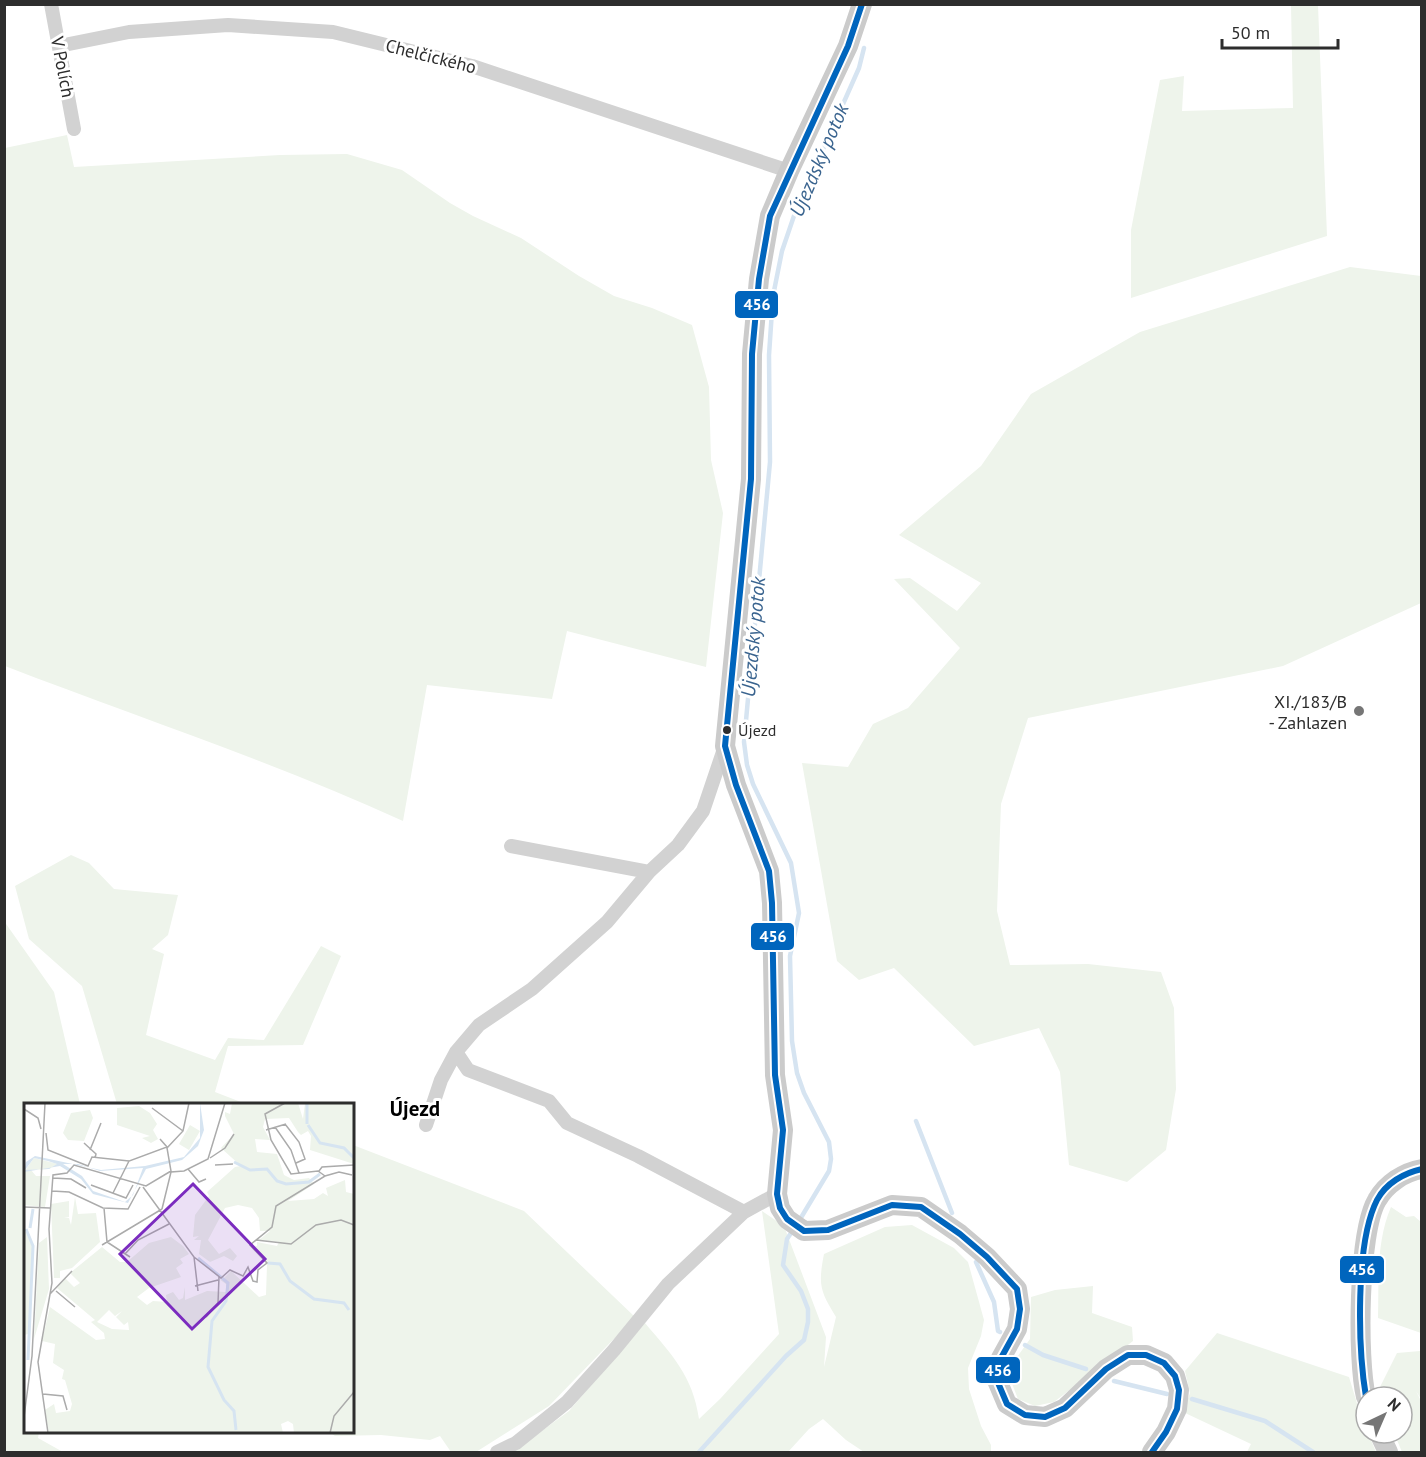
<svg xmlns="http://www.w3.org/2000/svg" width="1426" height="1457" font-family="'PT Sans',sans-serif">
<rect width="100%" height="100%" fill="#fff"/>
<path fill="#eef4eb" d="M1291,5H1318L1327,236L1131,298V230L1160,80L1184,76L1182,111L1293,108Z
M67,135L74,167L280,155L347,154L402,170L450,203L473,216L521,238L579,276L614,296L652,308L692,325L709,387L711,460L723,513L706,667L567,631L552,699L427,685L403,821C274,762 137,717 5,666V148Z
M1350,267L1421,276V603L1283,666L1028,718L1001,804L997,911L1010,965L1088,964L1161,972L1174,1008L1176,1089L1166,1150L1127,1182L1069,1165L1060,1072L1039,1028L974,1046L894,968L859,980L837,961L802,763L848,767L873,724L908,708L960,648L894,579L910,578L957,611L981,583L899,535L981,466L1031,394L1140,332Z
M71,855L89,863L114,889L178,895L168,935L152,949L164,954L146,1035L215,1060L228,1038L264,1040L321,946L341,956L303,1045L228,1046L215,1092L246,1104H117L82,986L29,939L15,886Z
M4,921L54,992L80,1104H26V1432H39L38,1438L63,1452H5Z
M353,1145L524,1211L635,1317L549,1406L476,1452H451L440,1436L430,1440L381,1435L335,1436L329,1432H352Z
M1391,1207L1406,1217L1414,1216L1421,1222V1333L1378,1318C1379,1281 1376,1242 1391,1207Z
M762,1211L784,1226L826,1337L824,1367L836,1317C820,1291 818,1285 824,1254L885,1227L912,1225L954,1248L968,1262L984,1320L981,1336L968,1368L969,1389L981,1426L991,1445V1452H864L846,1440L823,1419L809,1429L788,1452H500L528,1441L569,1411L645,1323C672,1355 693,1376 699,1419L720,1399L779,1334Z
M1093,1286L1092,1313L1132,1327L1133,1341L1054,1402L1035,1406L1018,1399L1007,1371L1030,1339L1031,1297L1055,1290Z
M1217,1333L1349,1377L1366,1433H1368L1376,1452H1247L1251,1444L1183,1412L1190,1393L1185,1371Z
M1421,1348V1399L1416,1391L1421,1401V1452H1402L1394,1433H1402V1397H1378L1377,1393L1397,1353L1420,1351Z"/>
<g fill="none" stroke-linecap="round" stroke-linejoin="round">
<path stroke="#d6e4f1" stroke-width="4.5" d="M916,1121L952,1213
M799,1221L829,1171L831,1159L829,1142L804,1093L797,1073L792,1041L790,956L799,913L791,863L753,784L747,765L744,742L770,462L769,355L773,296L782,251L796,210L859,68L864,48
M976,1262L994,1302L998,1331L1000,1332
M1025,1345L1043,1355L1086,1369
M1114,1381L1167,1394
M1192,1399L1265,1421L1313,1452
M699,1452L786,1356L804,1340L808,1322V1309L801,1291L783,1265L787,1239L793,1230"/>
<path stroke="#d2d2d2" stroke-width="14" d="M51,4L74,129
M59,46L129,32L228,25L333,32L472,66L789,171
M511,846L649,872
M456,1052L468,1070L549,1101L567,1123L638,1156L744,1212
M426,1125L441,1080L456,1052L479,1025L532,989L607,922L649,872L678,845L703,811L725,746
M497,1452L516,1443L567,1402L614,1350L668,1284L744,1212L777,1194"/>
<path stroke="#cbcbcb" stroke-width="20" d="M862,4L848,46L789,171L770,216L759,279L752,354L751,479L725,746L736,785L769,871L772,903L775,1075L783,1130L777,1194L780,1208L787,1219L804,1231L828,1230L892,1205L921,1207L960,1234L987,1257L1017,1289L1020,1309L1017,1329L1001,1358L996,1378L1007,1404L1025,1415L1045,1417L1065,1408L1106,1369L1128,1355H1146L1164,1363L1175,1376L1179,1390L1177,1409L1166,1432L1152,1452
M1366,1397C1357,1360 1358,1232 1377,1200C1386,1184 1404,1172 1422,1169
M1379,1433L1388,1452"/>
<defs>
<path id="bus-1" d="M862,4L848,46L770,216L759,279L752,354L751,479L725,746L736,785L769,871L772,903L775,1075L783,1130L777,1194L780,1208L787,1219L804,1231L828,1230L892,1205L921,1207L960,1234L987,1257L1017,1289L1020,1309L1017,1329L1001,1358L996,1378L1007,1404L1025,1415L1045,1417L1065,1408L1106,1369L1128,1355H1146L1164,1363L1175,1376L1179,1390L1177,1409L1166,1432L1152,1452
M1366,1397C1358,1349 1355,1243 1377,1200C1386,1183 1404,1173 1422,1169"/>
</defs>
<use href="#bus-1" stroke="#fff" stroke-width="10"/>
<use href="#bus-1" stroke="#0065bd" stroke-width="6"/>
</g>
<circle fill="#767676" stroke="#fff" stroke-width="2" cx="1359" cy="711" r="6"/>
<circle fill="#2d2d2d" stroke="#fff" stroke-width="2" cx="727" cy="730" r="5"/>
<g text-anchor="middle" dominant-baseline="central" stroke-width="6" stroke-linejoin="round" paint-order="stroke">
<g font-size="16" fill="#2d2d2d" stroke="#fff" text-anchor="start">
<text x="738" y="730">Újezd</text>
</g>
<g font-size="18" fill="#2d2d2d" stroke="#fff">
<text transform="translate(431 56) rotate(14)">Chelčického</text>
<text transform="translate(63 67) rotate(79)">V Polích</text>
</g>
<g font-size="18" fill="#2d2d2d" stroke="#fff" text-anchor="end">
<text x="1347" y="701">XI./183/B<tspan x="1347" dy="21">- Zahlazen</tspan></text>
</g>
<g font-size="20" font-style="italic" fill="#3a648f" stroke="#fff">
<text transform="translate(819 160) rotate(-67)">Újezdský potok</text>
<text transform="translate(753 637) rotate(-85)">Újezdský potok</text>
</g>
<g font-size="21" font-weight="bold" fill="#000" stroke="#fff">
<text x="415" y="1108">Újezd</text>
</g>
</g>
<g transform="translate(24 1103)">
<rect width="330" height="330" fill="#fff"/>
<path d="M208,0H274L279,16L281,0H330V61L286,47L287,33L284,28L277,32L274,29L265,15L241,16L239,24L246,37L231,36L233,49L253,51L260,72L270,77L285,75L290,81L264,98L290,96L299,90L304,93L302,85L321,77L322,89L330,91V330H270L269,321L264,318L257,321L259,330H25L21,307L30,301L32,310L46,308L48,301L41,277L38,276L40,267L29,260L31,241L18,238L26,204L72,237L81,236L80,230L67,219L71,217L33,185L41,175L50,184L56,180L46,170L78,144L96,159H103L125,140L147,134L159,143L165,151L156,156L159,160L152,165L157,174L125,185L113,194L123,202L129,198L143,199L142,192L149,189L155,197L159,195L161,184V197L183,188L202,189V181L195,176L204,179L200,175L207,168L235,194L242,192L243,162L227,144L233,143V139L253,143L255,139L235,137L246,128H236L235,115L228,105L214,102L201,105L184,137L195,151L206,145L213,153L209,158L200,153L186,159L175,151L177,137H170L175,133L169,134L171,112L185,93L183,89L211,64L217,63L197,45L210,31L201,13V9L206,11ZM85,207L91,213L98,208L92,214L100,222L104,219L105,227L88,226L73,219ZM115,3L126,10L133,21L129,27L134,36L127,40L118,35L126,33L93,22V5ZM66,7L69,15L60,38L44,37L39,30L47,10ZM166,22L176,28L165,47L155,41ZM10,55L34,61L25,66L7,67L12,73H26L21,104L0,102V69ZM51,94L54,111L72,110L76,139L48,165L36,168V175H30L27,101L45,98V114H40L45,115L47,122ZM1,128L10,146L4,231L0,232ZM23,134L25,186L10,236L15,140Z" fill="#eef4eb" fill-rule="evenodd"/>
<path d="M176,0L180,27L174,43L158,57L122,66L104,100L69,91L57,76L36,63L0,69L2,59L11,53L77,67L121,63L160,54L176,35ZM10,55L24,58L33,61L25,66L1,67ZM39,61H54L76,68L119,65L109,92L101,99L69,88L58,73Z" fill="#d6e4f1" fill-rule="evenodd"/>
<path fill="none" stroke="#d6e4f1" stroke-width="3" d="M283,0V21M284,22L296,40L320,45L330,55M210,59L226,67L243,66L253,78L262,81L285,79L296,71M6,125L9,106M2,126L9,143L4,257M174,155L204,180L202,198L188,218L184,264L200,297L210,308L212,327M244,160L256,161L266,178L290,196L320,200L325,207"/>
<path fill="none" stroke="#ababab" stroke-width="1.5" d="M261,0L241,11L247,37L267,71L294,68L301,73M128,5L159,28M0,6L14,15L17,26M261,21L275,39L281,56L272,60M251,24L267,47L275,70M242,27L262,21M22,30L24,47L64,63L68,54L105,58M60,40L72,51L71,55M66,47L77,20M186,55L201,45L210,31M191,62L209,61M330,65V86M164,66L175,79L182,76M295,68L298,64L330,62M29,75L47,76L62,85M67,82L102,95L109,82M119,84L170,154L174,188M28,88L45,89L79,105L104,106L116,84M89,90L105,58L143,44L136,36M0,104L26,105M80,105L83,139L106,154M138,106L147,69L160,68L184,56L201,0M232,137L267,141L292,122L317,117L330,122M78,142L138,106M101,151L114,137L145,121M170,154L197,175L206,167L219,173L224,164L229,178L233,179L234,167L243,160L226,142L248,124L252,103L301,73L315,69L328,72M171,183L194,177M32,188L51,204M26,191L48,168M182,214L194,200L195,174M19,291L39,293L43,307M0,314L8,253L21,0M24,330L14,259L28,180L25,126L29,72L43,70L50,62L122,83L147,68L143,45L159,28L165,0M306,330L310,313L330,289"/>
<path fill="#7b2cbf" fill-opacity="0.15" stroke="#7b2cbf" stroke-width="3" d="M169,81L241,156L168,226L96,151Z"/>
<rect width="330" height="330" fill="none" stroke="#2d2d2d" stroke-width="3"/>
</g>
<g stroke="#fff" stroke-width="2">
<rect x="734" y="290" width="45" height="29" rx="6" fill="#0065bd"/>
<rect x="750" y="922" width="45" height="29" rx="6" fill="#0065bd"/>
<rect x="1339" y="1255" width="46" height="29" rx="6" fill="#0065bd"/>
<rect x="975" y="1356" width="46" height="28" rx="6" fill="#0065bd"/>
</g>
<g font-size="16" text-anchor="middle" font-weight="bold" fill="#fff">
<text x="757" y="310">456</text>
<text x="773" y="942">456</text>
<text x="1362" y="1275">456</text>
<text x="998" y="1376">456</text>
</g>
<rect width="1426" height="1457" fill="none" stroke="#2d2d2d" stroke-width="12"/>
<g transform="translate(1384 1415) rotate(44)"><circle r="28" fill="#ffffff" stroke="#ababab" stroke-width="1.5"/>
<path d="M0-4.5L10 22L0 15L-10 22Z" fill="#767676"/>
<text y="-9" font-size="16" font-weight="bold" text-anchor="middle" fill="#2d2d2d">N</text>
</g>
<path d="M1222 39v9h116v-9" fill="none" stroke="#2d2d2d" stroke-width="3"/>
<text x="1231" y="39" font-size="18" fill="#2d2d2d" stroke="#ffffff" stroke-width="4.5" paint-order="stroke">50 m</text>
</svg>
